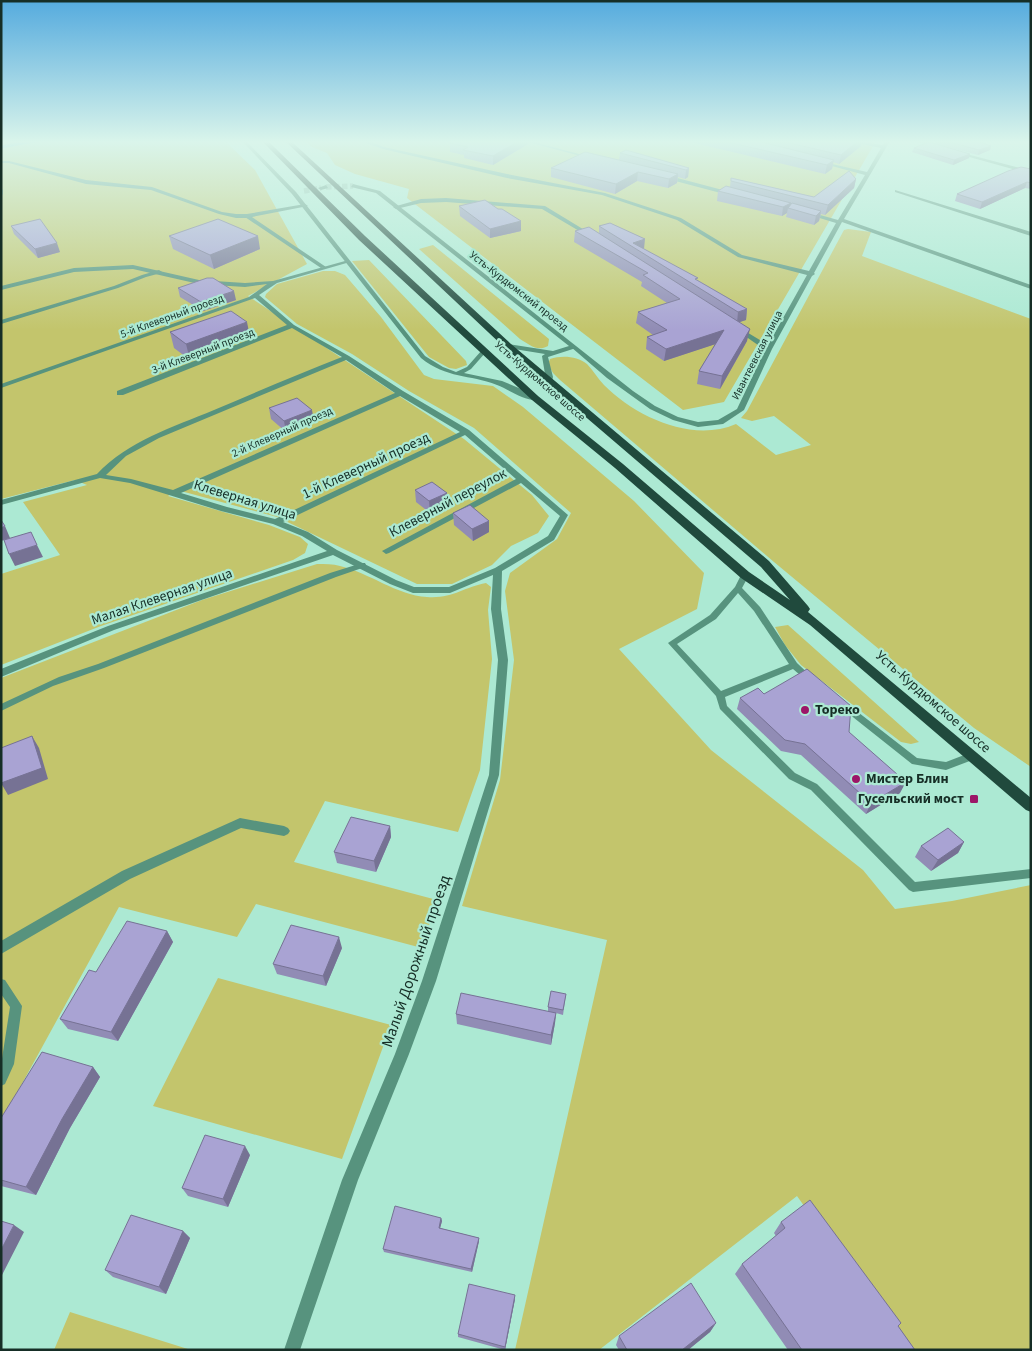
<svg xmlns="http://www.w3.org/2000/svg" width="1032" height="1351" font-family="'Source Sans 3',sans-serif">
<rect width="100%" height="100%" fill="#ace9d3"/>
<path fill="#c3c56c" d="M1,141H225L255,170L307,264L248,296L464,439L532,495L549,516L538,533L511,546L492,565L452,584H417L277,517L177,490L168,496L269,525L300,537L308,544L305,553L293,560L101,626L1,665V574L60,555L23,502L87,485L75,480L1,499Z
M305,141H876L724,402L683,410L407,198L409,189L355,174L335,165L327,153L312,147Z
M848,229L871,232L862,256L1031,319V767L974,728L774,562L560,380L553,373L548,364L550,359C562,355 577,356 587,364C593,370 598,379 604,385C636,417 692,443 736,424L776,455L811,445L774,416L752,421L741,418L747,411L844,230Z
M433,245L549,339L548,346C537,352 530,345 520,339L419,249Z
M369,260L466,361L467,365L456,369L449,368L429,357L352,261Z
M323,271H335L345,275L381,317L424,375L434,379L493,386L523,407L634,501L704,573L697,609L619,649L711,750L863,870L895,909L952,901L1031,885V1350H907L797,1196L599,1350H515L607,940L462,906L500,780L514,660L505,591L510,573L557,539L571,513L474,428L409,391L352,354L297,324L265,297L266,294L277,284Z
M317,564C325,564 333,564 340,566C370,573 396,595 427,597C452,599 464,587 486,583L491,587L488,610L492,659L480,770L458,832L325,801L294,862L437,900L422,948L256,904L237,937L119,907L1,1122V678L202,600Z
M788,625L919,742L911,744L901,742L801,665L785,645L775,627Z
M218,978L391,1025L342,1159L153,1106Z
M70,1312L191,1350H54Z"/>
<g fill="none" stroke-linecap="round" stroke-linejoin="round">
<path stroke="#199ece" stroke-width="3" d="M1,147L34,141
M1,190V194"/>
<path stroke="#8ec4b0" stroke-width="5.5" stroke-dasharray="5.5 2.5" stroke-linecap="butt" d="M326,187L353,186
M304,191L321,188"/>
<path fill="#57937e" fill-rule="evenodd" d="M245,215H249L326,267L321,268L245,217Z
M159,270L162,272L161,273L146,277L118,288L1,324V320L114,286L142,275Z
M362,563H365L366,565L365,567L336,577L104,668L53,686L1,711V704L59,677L98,664L330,573Z
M745,572L749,575L742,588L760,607L797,663L814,679L810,682L807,681L793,669L725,697L727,706L795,773L817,784L915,882L1031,869V878L913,892L909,890L811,790L789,779L720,709L716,696L668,643L710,615L735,587L742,573ZM738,593L754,611L789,664L721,691L677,644L716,619Z
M842,701L845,702L917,758L946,762L972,752L975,753L977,756L975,759L946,770L912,764L839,706L838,704L839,702Z
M1,979L5,980L22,1006L14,1064L5,1084L1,1086V1065L10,1007L1,994Z"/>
<path fill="#57937e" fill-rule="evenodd" d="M368,141L384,147L507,174L605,193L681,218L742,255L809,271L836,223L803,213L806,211L838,220L865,175L817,162L819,161L867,172L881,148L852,142V141L883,145L886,141H890L844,219L1031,285V289L842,222L814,273L815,274L812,276L772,349L744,410L723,424L698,427L673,420L650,409L607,378L571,347L576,346L633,391L655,406L678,417L698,422L718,420L737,409L765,350L735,329L740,328L768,345L807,275L738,257L677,220L602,195L507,178L383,149L366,143Z
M524,141H530L594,158L592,159Z
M914,141H920L941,147L939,148Z
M955,151L1031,171V174L955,153Z
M1,161H9L86,180L152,187L222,212L236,214H247L305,204L308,206L247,218H236L219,214L151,190L86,184L9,163H1Z
M666,175L734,193L735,194L732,196L664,178Z
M895,190L1031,232V236L895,192Z
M446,198L545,206L596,237L591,238L542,209L446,202L421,203L396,209L393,207L421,199Z
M345,261L350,262L277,283L259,295L294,325L349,356L403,391L469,430L568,515L554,540L502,571L501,609L508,660L499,775L436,981L409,1054L358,1180L300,1350H284L342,1180L395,1054L422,981L489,775L498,660L491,609L493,575L450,593H413L390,584L333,555L114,630L1,677V669L108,626L327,551L302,536L273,524L221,511L130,483L100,478L1,505V500L97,474C128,441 173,427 214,410C256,392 299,374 342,357L292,328L123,395H117V391L287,325L255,298L1,388V384L249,297L267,284L245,287L199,284L133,269L74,272L1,290V286L74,268L133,265L199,280L245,283L273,281ZM346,360L395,393L173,490L131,479L106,475L126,456L159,438ZM400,396L460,432L275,519L227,507L181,493ZM465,435L516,479L382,551L386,554L389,553L521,483L560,516L548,536L495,568L449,587H414L396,580L337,550L308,532L283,522Z
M240,818L284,826L288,828L290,831L288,834L284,836L241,828L130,879L1,954V941L122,871Z"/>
<path fill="#57937e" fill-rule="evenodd" d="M242,141H246L296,192L425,356L443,367L456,372L467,367L482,350H486V352L471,369L464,373L502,381L538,396V400C524,401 510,390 497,385C469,374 447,379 421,358L292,194Z
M353,184L380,191L576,346V348L548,357L553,377L552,381L546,380L542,356L545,354L508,348L505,346L508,344L553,351L569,346L376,193L351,187Z
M326,185L328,188L321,190L318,188Z"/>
<path fill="#204a3d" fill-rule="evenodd" d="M262,141H268L365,236L538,396L623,464L749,572L790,600L761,567L505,348L285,141H291L511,344L769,561L808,606L810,609L808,612L1031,798V812L1026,810L810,625L741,578L615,468L532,400L359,240Z"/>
</g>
<path fill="#918cb5" d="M455,140H528V144L493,165L464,158V155L450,152V143Z
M682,140H876L875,142L862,141L861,146L839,164L833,162L832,169L825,174Z
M937,140H974L991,146L990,150L978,155L936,144Z
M914,148L969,158L953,165L912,152Z
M620,153L689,168L688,177L685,179L678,177L677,183L668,188L637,181L615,194L551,177V168L619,160Z
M1031,163V189L1025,188L980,209L955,201L957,194L1029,168Z
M731,178L814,197L856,179L854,188L825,215L821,214L819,221L814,225L786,217L787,213L782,216L717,201L718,191L730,187Z
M459,206L498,209L521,231L490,238L460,216Z
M11,226L60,252L38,258L14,234Z
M599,226L644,249L747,309L746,320L739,322L747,341L720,389L697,384L699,371L715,344L664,361L646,349L647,337L653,335L636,323L638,312L667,303L641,286L642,282L574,242L575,231L599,234Z
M169,236L260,249L214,269L173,249Z
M178,288L236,300L203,311L180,297Z
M170,332L250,337L190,360L174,348Z
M269,408L314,421L286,432L271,419Z
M415,490L447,493V505L430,513L416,502Z
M453,513L489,521V532L473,541L454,525Z
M764,694L849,732L900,793L866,814L801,755L781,751L737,709L740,698Z
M390,826L391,837L376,872L337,863L334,852Z
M964,842L958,853L931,871L915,857L921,846Z
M167,931L173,942L118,1041L68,1029L60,1019L96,972Z
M342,948L326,986L277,974L273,964Z
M566,994L563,1015L556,1013L555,1023L551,1045L457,1024L456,1014L548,1012V1007Z
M93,1067L100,1077L70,1128L36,1195L1,1186V1118Z
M250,1155L228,1207L188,1196L182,1188Z
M441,1218L442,1221L440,1228L479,1238V1241L472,1272L384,1252L383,1249Z
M781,1222L898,1326L915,1350H788L735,1274L742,1264L776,1236L774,1233Z
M183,1231L190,1238L166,1294L113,1277L105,1270Z
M515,1299L505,1350L458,1337V1334Z
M716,1323L710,1332L688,1350H619L616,1345L619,1336Z"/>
<path fill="#767294" d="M520,140H528V144L493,165V156Z
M859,140H862L861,146L839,164L841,155Z
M991,146L990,150L978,155L979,150Z
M970,154L969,158L953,165L954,160Z
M834,160L832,169L825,174L827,165Z
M689,168L688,177L685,179L686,170Z
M638,172L637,181L615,194L616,184Z
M678,174L677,183L668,188L669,179Z
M856,179L854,188L825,215L828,205Z
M1027,182L1025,188L980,209L982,202Z
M791,203L790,208H788L787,213L782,216L783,207Z
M821,211L819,221L814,225L816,216Z
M521,221V231L490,238V229Z
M258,236L260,249L214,269L210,255Z
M645,239L644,249L633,243Z
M57,243L60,252L38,258L35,249Z
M234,291L236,300L203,311L201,302Z
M747,309L746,320L737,323L738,312Z
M247,322L250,337L190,360L186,344Z
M750,329L747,341L720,389L722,376Z
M724,330L722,342L664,361L666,349Z
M312,410L314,421L286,432L284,421Z
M447,493V505L430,513L429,501Z
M489,521V532L473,541L472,529Z
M5,526L10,538L1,541V528Z
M37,545L43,557L15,566L9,554Z
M32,736L39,748L48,779L8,795L1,783Z
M906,782L900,793L866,814L871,803Z
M390,826L391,837L376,872L374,861Z
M964,842L958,853L931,871L938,860Z
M167,931L173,942L118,1041L111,1032Z
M339,937L342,948L326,986L323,976Z
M556,1013L555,1023L551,1045V1035Z
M93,1067L100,1077L70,1128L36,1195L26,1187L62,1119Z
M245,1146L250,1155L228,1207L223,1199Z
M441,1218L442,1221L439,1232V1228Z
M14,1225L24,1232L1,1277V1250Z
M183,1231L190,1238L166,1294L159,1287Z
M479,1238V1241L472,1272L471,1269Z
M515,1295V1299L505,1350V1347Z
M716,1323L710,1332L688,1350H682Z"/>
<path fill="#a9a3d3" stroke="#767294" d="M455,140H520L493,156L463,150L468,147L450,143Z
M719,140H753L834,160L827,165Z
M777,140H859L841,155Z
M942,140H974L991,146L979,150Z
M929,142L970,154L954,160L914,148Z
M626,150L689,168L686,170L620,153Z
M585,152L678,174L669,179L638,172L616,184L551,168Z
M1021,167L1031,169V183L1027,182L982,202L957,194L1008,171Z
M849,171L856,179L828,205L731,181V178L814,197Z
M726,186L791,203L783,207L718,191Z
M485,200L498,209H502L521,221L490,229L459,206Z
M792,203L821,211L816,216L788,208Z
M40,219L57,243L35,249L11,226Z
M218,219L258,236L210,255L169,236Z
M610,223L645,239L633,243L698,278L695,279L747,309L738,312L599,226Z
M589,227L750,329L722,376L699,371L724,330L666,349L647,337L667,330L638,312L680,299L643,275L648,273L575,231Z
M207,278H213L234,291L201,302L178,288Z
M231,311L247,322L186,344L170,332Z
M297,398L312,410L284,421L269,408Z
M432,482L447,493L429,501L415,490Z
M470,505L489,521L472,529L453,513Z
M1,520L5,526L1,528Z
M31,532L37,545L9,554L4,540Z
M807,669L851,706L849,732L906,782L871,803L805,744L785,740L740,698L758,688L764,694Z
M32,736L42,768L1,783V748Z
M351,817L390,826L374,861L334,852Z
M948,828L964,842L938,860L921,846Z
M127,921L167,931L111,1032L60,1019L89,970L96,972Z
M291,925L339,937L323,976L273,964Z
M551,991L566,994L563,1010L548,1007Z
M461,993L556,1013L551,1035L456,1014Z
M42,1052L93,1067L62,1119L26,1187L1,1180V1118Z
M205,1135L245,1146L223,1199L182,1188Z
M810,1200L901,1323L898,1326L915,1350H802L742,1264L785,1228L781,1222Z
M395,1206L441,1218L439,1228L479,1238L471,1269L383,1249Z
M131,1215L183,1231L159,1287L105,1270Z
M1,1221L14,1225L1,1250Z
M691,1283L716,1323L682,1350H627L619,1336Z
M469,1284L515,1295L505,1347L458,1334Z"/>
<linearGradient id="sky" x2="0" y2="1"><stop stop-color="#55abde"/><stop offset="0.43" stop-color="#daf5eb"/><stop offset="1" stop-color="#daf5eb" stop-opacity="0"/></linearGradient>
<rect width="1032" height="330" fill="url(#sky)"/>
<g fill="#9c1667" stroke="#ace9d3" stroke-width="2">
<circle cx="805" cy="710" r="5"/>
<circle cx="856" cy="779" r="5"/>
<rect x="969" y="794" width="10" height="10" rx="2.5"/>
</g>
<g text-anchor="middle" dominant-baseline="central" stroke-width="4.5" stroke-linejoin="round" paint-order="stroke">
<g font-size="11" fill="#162e26" stroke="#ace9d3">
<text transform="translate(519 291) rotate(38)">Усть-Курдюмский проезд</text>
<text transform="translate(172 316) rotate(-20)">5-й Клеверный проезд</text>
<text transform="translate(203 351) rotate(-21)">3-й Клеверный проезд</text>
<text transform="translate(757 355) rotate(-63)">Ивантеевская улица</text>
<text transform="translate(540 381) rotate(41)">Усть-Курдюмское шоссе</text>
<text transform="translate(282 432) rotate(-24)">2-й Клеверный проезд</text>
</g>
<g font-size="14" fill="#162e26" stroke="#ace9d3">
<text transform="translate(366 466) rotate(-25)">1-й Клеверный проезд</text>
<text transform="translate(245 500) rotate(17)">Клеверная улица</text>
<text transform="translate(448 503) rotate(-28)">Клеверный переулок</text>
<text transform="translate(162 597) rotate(-19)">Малая Клеверная улица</text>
<text transform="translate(933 702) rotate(41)">Усть-Курдюмское шоссе</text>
</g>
<g font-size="14" font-weight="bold" fill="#162e26" stroke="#ace9d3" text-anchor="start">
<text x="815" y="710">Тореко</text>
<text x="866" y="779">Мистер Блин</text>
<text x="964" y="799" text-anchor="end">Гусельский мост</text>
</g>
<g font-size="16" fill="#162e26" stroke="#ace9d3">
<text transform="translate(416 961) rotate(-71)">Малый Дорожный проезд</text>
</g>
</g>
<rect width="1032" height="1351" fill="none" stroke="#162e26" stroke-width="5"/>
</svg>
